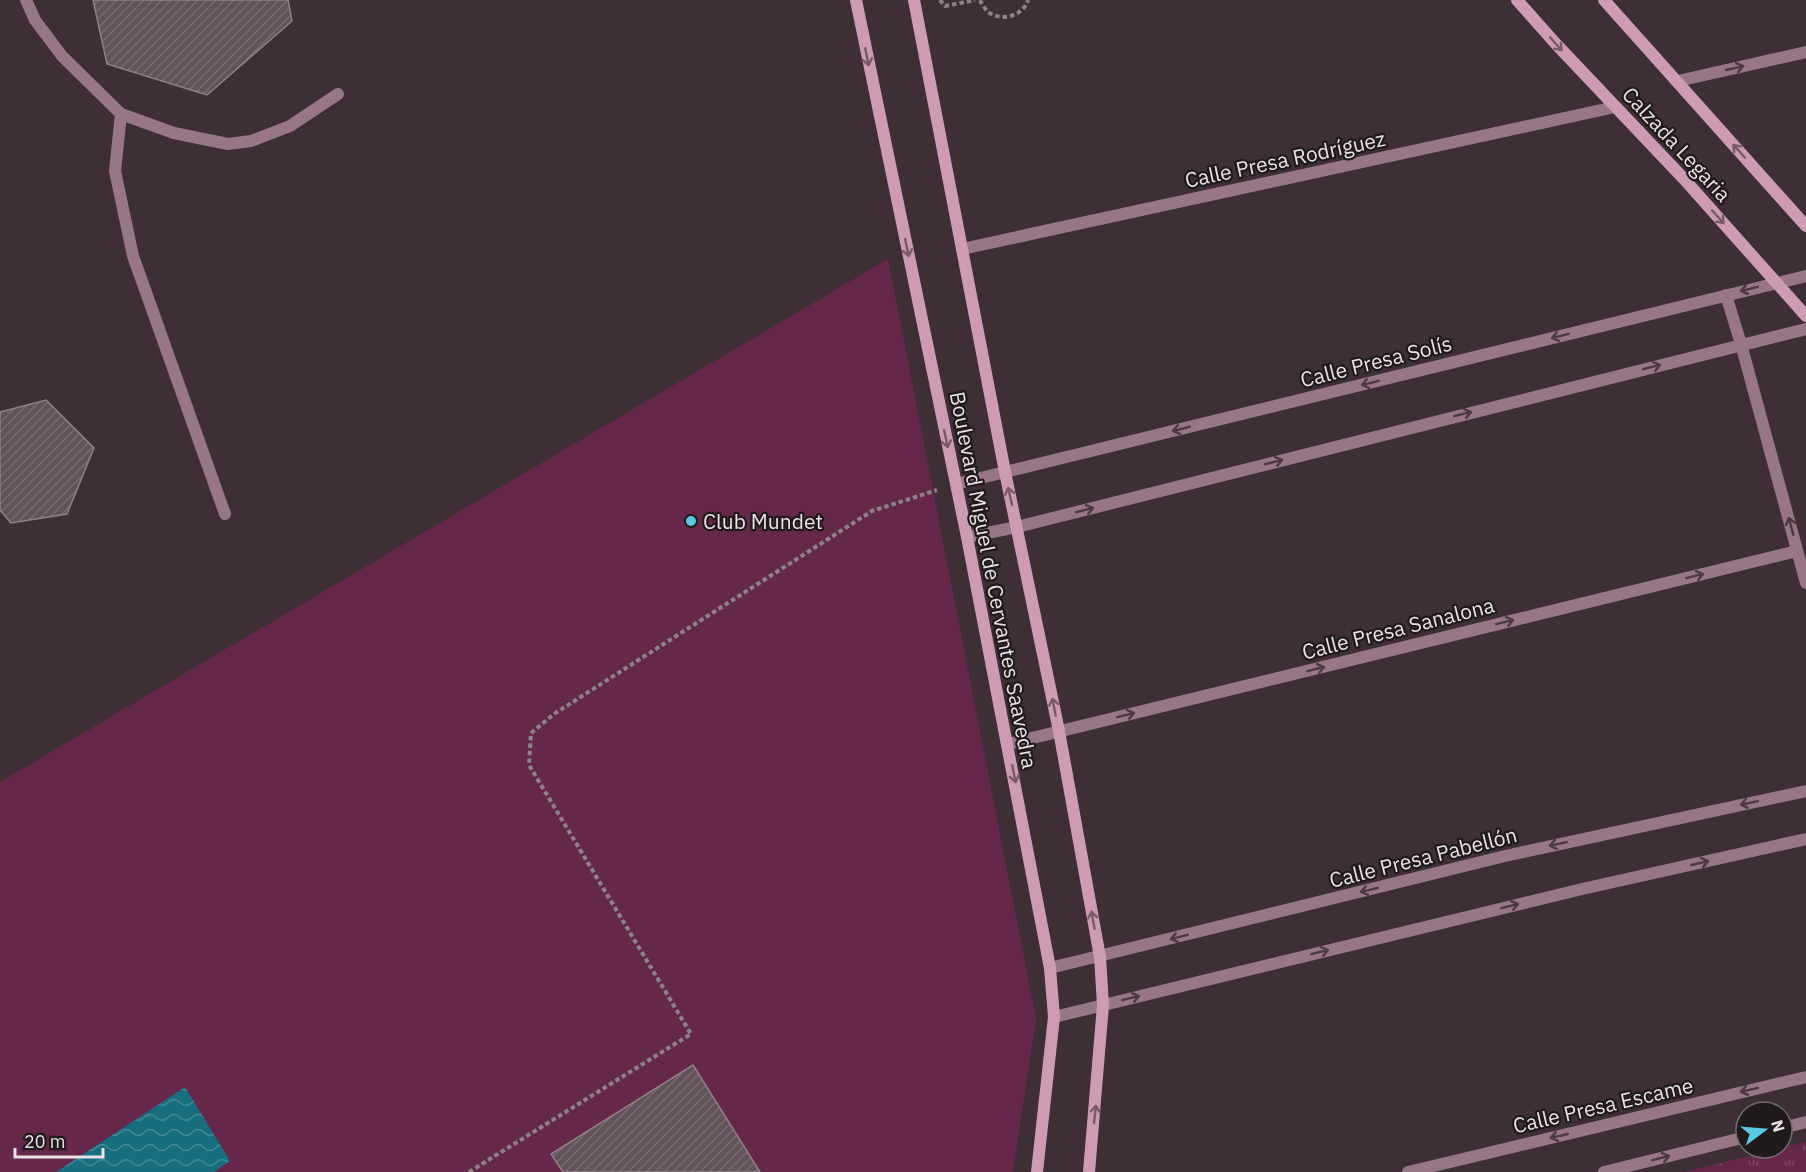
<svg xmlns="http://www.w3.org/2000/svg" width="1806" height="1172" font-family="'IBM Plex Sans',sans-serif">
<defs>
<pattern id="park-tufts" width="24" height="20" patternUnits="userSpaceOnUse" patternTransform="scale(1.5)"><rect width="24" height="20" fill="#66284a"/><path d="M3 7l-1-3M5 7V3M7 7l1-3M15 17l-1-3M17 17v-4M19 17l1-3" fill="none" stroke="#7c4764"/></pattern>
<pattern id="water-waves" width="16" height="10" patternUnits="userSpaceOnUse" patternTransform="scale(1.5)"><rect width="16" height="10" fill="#166e7f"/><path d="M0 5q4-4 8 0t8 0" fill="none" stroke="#438997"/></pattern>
<pattern id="building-hatch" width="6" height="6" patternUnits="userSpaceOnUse" patternTransform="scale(1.5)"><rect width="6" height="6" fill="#62525a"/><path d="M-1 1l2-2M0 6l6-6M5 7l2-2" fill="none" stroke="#796b72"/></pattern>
</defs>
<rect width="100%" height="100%" fill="#3e2f36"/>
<path fill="url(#park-tufts)" d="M1806,1142V1172H1684Z"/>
<path fill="#66284a" d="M888,259L1036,1019L1013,1172H0V782Z"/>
<path fill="url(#water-waves)" d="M185,1087L230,1161L214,1172H56Z"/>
<path fill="url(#building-hatch)" stroke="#928088" stroke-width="1.5" d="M93,0H288L292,21L207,95L107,64Z
M46,400L94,448L67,514L11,523L0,510V412Z
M693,1065L760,1172H563L551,1154Z"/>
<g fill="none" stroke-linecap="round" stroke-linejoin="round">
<path stroke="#8e8187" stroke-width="4" stroke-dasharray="4.5 3" stroke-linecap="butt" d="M940,0L945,6L975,0
M980,0C982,4 985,9 988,12C1002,22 1023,16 1028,0
M469,1172L691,1034L529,765L531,733L554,714L872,511L937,490"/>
<path stroke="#977686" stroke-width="12" d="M26,0L35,20L62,56L121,114L174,133L228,144L251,141L290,126L338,94
M121,114L115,171L133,256L225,514"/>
<path stroke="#977686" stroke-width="12" d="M1678,81L1806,52
M962,249L1615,107
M1726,295L1741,344L1806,583
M956,484L1806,276
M967,537L1017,527L1806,329
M1008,744L1797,551
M1050,968L1505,856L1806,791
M1054,1017L1582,889L1806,839
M1782,1128L1806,1122
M1408,1172L1806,1077
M1604,1172L1746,1137"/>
<path stroke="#ce9bb4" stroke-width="12" d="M856,0L967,537L1050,968L1054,1017L1037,1172
M914,0L1005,472L1059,731L1100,957L1103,1005L1089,1172
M1517,0L1556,44L1684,179L1806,316
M1604,0L1806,226"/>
</g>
<defs><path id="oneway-shaft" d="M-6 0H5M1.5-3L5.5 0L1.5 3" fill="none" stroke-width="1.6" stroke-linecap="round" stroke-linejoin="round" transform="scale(1.5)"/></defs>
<g stroke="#775a68">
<use href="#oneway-shaft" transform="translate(1556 44) rotate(48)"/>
<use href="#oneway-shaft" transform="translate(867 57) rotate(78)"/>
<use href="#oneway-shaft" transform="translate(1739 151) rotate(-132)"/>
<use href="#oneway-shaft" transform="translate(1718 217) rotate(48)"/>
<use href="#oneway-shaft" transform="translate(907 248) rotate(78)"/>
<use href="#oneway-shaft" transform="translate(946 439) rotate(78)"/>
<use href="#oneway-shaft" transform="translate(1010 496) rotate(-103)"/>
<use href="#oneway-shaft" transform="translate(1054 707) rotate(-101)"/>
<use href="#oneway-shaft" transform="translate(1014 774) rotate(79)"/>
<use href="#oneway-shaft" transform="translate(1093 920) rotate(-100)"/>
<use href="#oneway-shaft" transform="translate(1095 1114) rotate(-84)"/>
</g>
<g stroke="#4a3a42">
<use href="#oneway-shaft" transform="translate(1735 68) rotate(-13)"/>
<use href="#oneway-shaft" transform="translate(1749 289) rotate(166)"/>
<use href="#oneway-shaft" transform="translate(1560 336) rotate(166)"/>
<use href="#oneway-shaft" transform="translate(1652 367) rotate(-14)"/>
<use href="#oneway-shaft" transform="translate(1370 383) rotate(166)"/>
<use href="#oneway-shaft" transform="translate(1463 414) rotate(-14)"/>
<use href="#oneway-shaft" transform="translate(1181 429) rotate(166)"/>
<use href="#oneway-shaft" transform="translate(1274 462) rotate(-14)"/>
<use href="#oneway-shaft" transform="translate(1085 510) rotate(-14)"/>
<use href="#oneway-shaft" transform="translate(1791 526) rotate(-105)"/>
<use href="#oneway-shaft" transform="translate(1695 576) rotate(-14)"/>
<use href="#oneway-shaft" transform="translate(1505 622) rotate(-14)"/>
<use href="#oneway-shaft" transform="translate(1316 669) rotate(-14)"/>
<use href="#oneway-shaft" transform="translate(1126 715) rotate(-14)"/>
<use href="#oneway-shaft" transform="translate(1749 803) rotate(168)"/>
<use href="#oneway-shaft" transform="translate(1558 844) rotate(168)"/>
<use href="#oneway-shaft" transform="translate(1700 863) rotate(-13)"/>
<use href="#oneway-shaft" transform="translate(1369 890) rotate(166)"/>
<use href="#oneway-shaft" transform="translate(1510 906) rotate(-14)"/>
<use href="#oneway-shaft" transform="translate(1179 937) rotate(166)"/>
<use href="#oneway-shaft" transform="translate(1320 952) rotate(-14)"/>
<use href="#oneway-shaft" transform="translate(1131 998) rotate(-14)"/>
<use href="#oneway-shaft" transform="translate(1749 1090) rotate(167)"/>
<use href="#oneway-shaft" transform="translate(1559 1136) rotate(167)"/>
<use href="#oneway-shaft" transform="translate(1661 1158) rotate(-14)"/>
</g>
<circle fill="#58c9e3" stroke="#201a1d" stroke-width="2" cx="691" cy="521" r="6"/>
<g text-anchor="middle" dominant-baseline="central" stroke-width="4.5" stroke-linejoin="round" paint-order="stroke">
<g font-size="21" fill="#ebe1e6" stroke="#201a1d">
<text transform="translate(1677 144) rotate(47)">Calzada Legaria</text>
<text transform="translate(1285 159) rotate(-12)">Calle Presa Rodríguez</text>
<text transform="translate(1376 361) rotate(-14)">Calle Presa Solís</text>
<text transform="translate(994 580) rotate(79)">Boulevard Miguel de Cervantes Saavedra</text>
<text transform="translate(1398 628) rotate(-14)">Calle Presa Sanalona</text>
<text transform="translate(1423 857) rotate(-14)">Calle Presa Pabellón</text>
<text transform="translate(1603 1105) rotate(-13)">Calle Presa Escame</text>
</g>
<g font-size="21" fill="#ebe1e6" stroke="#201a1d" text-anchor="start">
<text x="703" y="521">Club Mundet</text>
</g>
</g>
<g transform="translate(1764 1130) rotate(74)"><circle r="28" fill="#201a1d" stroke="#716a6d" stroke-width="1.5"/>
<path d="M0-4.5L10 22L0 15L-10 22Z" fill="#58c9e3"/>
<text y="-9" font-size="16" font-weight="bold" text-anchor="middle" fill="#ebe1e6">N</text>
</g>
<path d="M15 1148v9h88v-9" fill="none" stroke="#ebe1e6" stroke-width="3"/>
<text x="24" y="1148" font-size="18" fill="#ebe1e6" stroke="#201a1d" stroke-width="4.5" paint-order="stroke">20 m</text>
</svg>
